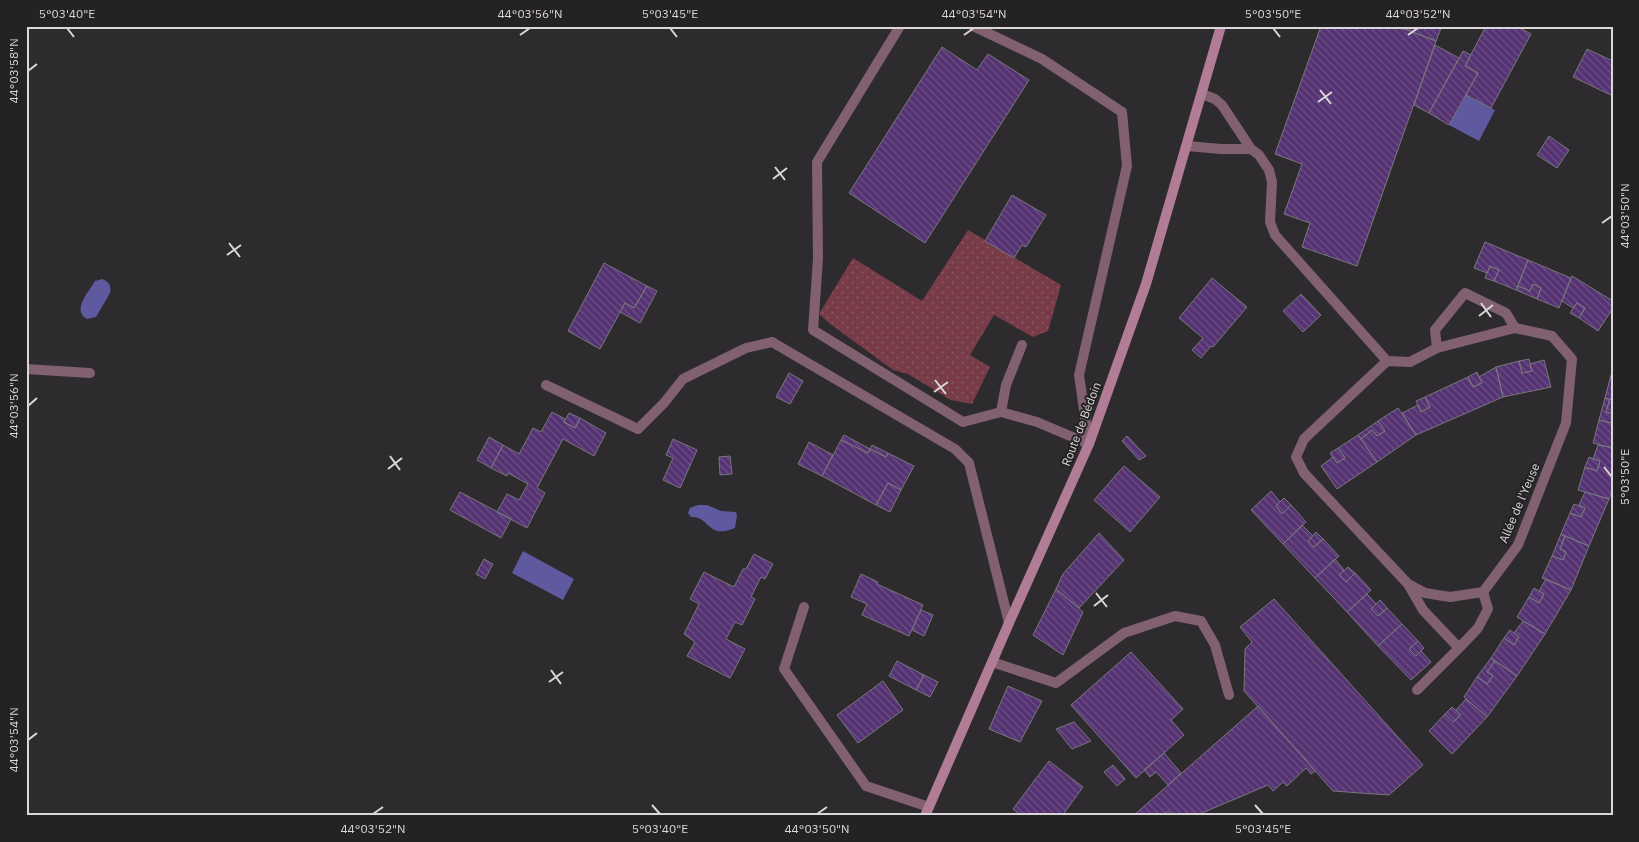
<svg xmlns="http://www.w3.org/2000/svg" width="1639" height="842" font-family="'IBM Plex Sans',sans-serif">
<defs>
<pattern id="green-dots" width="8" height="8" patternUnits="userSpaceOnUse" patternTransform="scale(1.25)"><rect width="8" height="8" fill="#773c47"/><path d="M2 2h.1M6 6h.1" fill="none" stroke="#8a5761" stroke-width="1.8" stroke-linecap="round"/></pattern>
<pattern id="building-back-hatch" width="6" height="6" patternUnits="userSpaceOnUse" patternTransform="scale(1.25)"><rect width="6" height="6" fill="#553373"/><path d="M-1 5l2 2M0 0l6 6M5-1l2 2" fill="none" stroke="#6d5086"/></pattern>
</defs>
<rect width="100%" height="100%" fill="#2e2b2e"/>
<path fill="url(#green-dots)" d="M968,230L1061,285L1048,331L1033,337L994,315L970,355L990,367L972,404L951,400L908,374L893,370L829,323L819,314L853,258L922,301Z"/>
<path fill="#5f599f" d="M1466,95L1495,110L1479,141L1449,125Z
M102,279C108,281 112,286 110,293L96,317L87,319C71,310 89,292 95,281Z
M698,505H707L721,511L736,512L737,516L735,528C707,540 710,516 691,517L688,513L690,508Z
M523,551L574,579L563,600L512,573Z"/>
<path fill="url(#building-back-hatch)" stroke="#78777b" d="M1321,26H1397L1436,41L1357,266L1302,247L1310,223L1284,214L1302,164L1275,154Z
M1397,26H1442L1436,41Z
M1486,26H1516L1531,34L1491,108L1466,95L1478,73L1465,66Z
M1435,45L1459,58L1429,113L1414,105Z
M942,47L977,70L988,54L1029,80L925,243L849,193Z
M1587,49L1613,61V96L1573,77Z
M1463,51L1471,55L1465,66L1478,73L1449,125L1429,113Z
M1549,136L1569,150L1557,168L1537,155Z
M1012,195L1046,215L1026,247L1022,245L1014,258L985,241Z
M1485,242L1528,260L1516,290L1494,281L1499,270L1490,266L1487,273L1474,268Z
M1528,260L1571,278L1559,308L1537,299L1541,288L1533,284L1530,291L1518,286Z
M604,263L647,286L634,308L625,303L600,349L568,331Z
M1490,266L1499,270L1494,281L1485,278Z
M1572,276L1613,301V308L1598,331L1579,318L1585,308L1577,303L1573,308L1562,301Z
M1212,278L1247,307L1213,347L1211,346L1201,358L1192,350L1203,338L1179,318Z
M1533,284L1541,288L1537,299L1516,290L1518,286L1530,291Z
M647,286L657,291L640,323L620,312L625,303L634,308Z
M1301,294L1321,315L1303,332L1283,311Z
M1577,303L1585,308L1579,318L1570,313Z
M1529,359L1532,371L1522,373L1519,361Z
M1544,360L1551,387L1503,397L1496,367L1519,361L1522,373L1532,371L1530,364Z
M1496,367L1503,397L1416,435L1402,413L1418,405L1421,412L1430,407L1425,397L1468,377L1473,387L1482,383L1479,377Z
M1477,372L1482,383L1473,387L1468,377Z
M789,373L803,381L790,404L776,397Z
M1611,375H1613V400L1605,398Z
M1425,397L1430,407L1421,412L1416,401Z
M1605,398L1610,399L1606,412L1613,414L1611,423L1599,420Z
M1610,399L1613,400V414L1606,412Z
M1398,408L1416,435L1377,462L1361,439L1372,430L1377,436L1385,431L1378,421Z
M552,412L565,419L564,422L575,428L580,418L606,433L594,456L563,439L537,488L545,493L527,528L497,512L507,494L519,500L528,484L508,473L507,476L491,468L503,445L519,454L533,428L541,432Z
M569,413L580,418L575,428L564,422Z
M1613,416V448L1593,443L1599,420L1611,423Z
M1378,421L1385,431L1377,436L1372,430L1361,439L1358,435Z
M844,435L870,449L868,453L841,440Z
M1358,435L1377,462L1337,489L1321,466L1333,457L1337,463L1345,458L1338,448Z
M1127,436L1146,456L1139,460L1122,441Z
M489,437L503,445L491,468L477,460Z
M673,439L697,450L680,488L663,480L673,458L666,455Z
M841,440L868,453L870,449L886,457L888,453L914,466L901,490L888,483L876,505L822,476Z
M809,442L833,455L822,476L798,464Z
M872,445L888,453L886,457L870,449Z
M1598,445L1613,448V488L1609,499L1578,490L1585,467L1597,471L1600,461L1593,459Z
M1338,448L1345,458L1337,463L1330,453Z
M730,456L732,474L720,475L719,457Z
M1589,457L1600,461L1597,471L1585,467Z
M1124,466L1160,497L1130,532L1094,500Z
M888,483L901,490L890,512L876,505Z
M1271,491L1280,502L1276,506L1282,514L1291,505L1306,522L1283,544L1251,510Z
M460,492L511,519L501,538L450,510Z
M1585,492L1609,499L1589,546L1561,534L1570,513L1581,517L1585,508L1579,505Z
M1284,498L1291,505L1282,514L1276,506Z
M1574,504L1585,508L1581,517L1570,513Z
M1302,525L1313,536L1308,541L1314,547L1323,539L1339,556L1315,578L1283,544Z
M1316,532L1323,539L1314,547L1308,541Z
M1099,533L1124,560L1079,608L1056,589L1063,574Z
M1561,534L1565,536L1560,549L1566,552L1563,560L1552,556Z
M1565,536L1589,546L1571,590L1542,578L1552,556L1563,560L1566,552L1560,549Z
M754,554L773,564L765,579L761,577L751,597L755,599L742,625L735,622L726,639L745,649L730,678L687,656L695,642L684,634L699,604L690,599L704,572L734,587L743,569H746Z
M484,559L493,564L485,579L476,574Z
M1335,559L1344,570L1339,575L1346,582L1355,573L1371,590L1347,612L1315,578Z
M1348,567L1355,573L1346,582L1339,575Z
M861,574L878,582L877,584L923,605L909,636L862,615L867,604L851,597Z
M1546,579L1571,590L1545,634L1517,617L1529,597L1539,603L1544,594L1539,591Z
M1534,588L1544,594L1539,603L1529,597Z
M1056,589L1083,612L1063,655L1033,635Z
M1367,594L1376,604L1371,609L1378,616L1387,608L1402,624L1378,646L1347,612Z
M1274,599L1423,765L1389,795L1333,791L1244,691L1245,649L1252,642L1240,627Z
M1380,600L1387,608L1378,616L1371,609Z
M921,610L933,615L924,636L912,630Z
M1523,621L1545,634L1517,676L1491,658L1504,638L1514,645L1519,637L1514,633Z
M1402,624L1418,641L1409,649L1416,656L1421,651L1431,662L1411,680L1378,646Z
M1510,630L1519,637L1514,645L1504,638Z
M1418,641L1424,648L1416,656L1409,649Z
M1131,652L1183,709L1171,720L1184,735L1136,778L1071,705Z
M1491,658L1495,661L1487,672L1493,676L1487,684L1477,677Z
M897,661L924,675L916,690L889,676Z
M1495,661L1517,676L1487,717L1464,697L1477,677L1487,684L1493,676L1487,672Z
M924,675L938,682L930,697L916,690Z
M883,681L903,710L858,743L837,715Z
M1008,686L1042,701L1020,742L989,729Z
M1466,699L1487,717L1452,754L1429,731L1445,714L1453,722L1461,715L1456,710Z
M1258,706L1315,771L1311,774L1306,768L1287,786L1283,782L1273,791L1268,785L1195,816H1172L1168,811L1163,816H1133Z
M1452,707L1461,715L1453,722L1445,714Z
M1074,722L1091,741L1072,749L1056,729Z
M1164,753L1181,773L1168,785L1156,772L1150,777L1144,770Z
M1049,761L1083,787L1062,816H1022L1013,809Z
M1113,765L1125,779L1117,786L1104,772Z"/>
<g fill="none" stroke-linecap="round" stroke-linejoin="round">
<path stroke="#816070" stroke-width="10" d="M900,26L817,162L818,259L813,330L963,422L1001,412L1037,422L1089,444
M973,26L1042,59L1122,112L1127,166L1079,375L1089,444
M1437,348L1435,330L1465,293L1506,313L1515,328
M26,369L90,373
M546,385L638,429L664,403L683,379L746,348L772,342
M1001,412L1006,385L1022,345
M1408,584L1423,610L1459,648L1478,628L1488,609L1483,592
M804,607L784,669L866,786L929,807
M992,662L1056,683L1124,633L1175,616L1201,621L1215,645L1229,695
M1417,690L1459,648"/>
<path stroke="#816070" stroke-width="10" d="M1202,94L1215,99L1222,105L1251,149L1259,155L1269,170L1272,182L1270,222L1275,235L1387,361
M1187,146L1221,149H1251
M1515,328L1552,336L1572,359L1566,423L1518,545L1483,592L1450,597L1425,593L1408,584L1304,473L1296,457L1304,439L1387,361L1410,362L1437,348Z
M772,342L955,449L969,463L1009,623"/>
<path stroke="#b17c96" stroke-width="10" d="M925,816L1009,623L1089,444L1146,284L1221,26"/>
</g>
<path fill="none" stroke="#d9d7d9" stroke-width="2" d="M67,28L74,37M670,28L677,37M1273,28L1280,37M520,35L530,28M964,35L974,28M1408,35L1418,28M28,71L37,64M1320,90L1331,104M1318,102L1332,92M775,167L785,180M773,179L787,168M1602,223L1612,216M229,243L240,257M227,255L241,245M1481,303L1491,317M1479,316L1493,305M935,380L946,394M934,392L948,382M28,406L37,398M390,456L400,470M1604,467L1612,477M388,469L402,458M1096,593L1107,607M1094,606L1108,595M551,670L561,684M549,682L563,672M28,740L37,733M652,805L660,814M1255,805L1263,814M373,814L383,807M817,814L827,807"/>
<g text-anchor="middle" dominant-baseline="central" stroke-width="4" stroke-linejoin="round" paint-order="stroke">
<g font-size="12" fill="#d9d7d9" stroke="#252224">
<text transform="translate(1081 424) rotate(-69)">Route de Bédoin</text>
<text transform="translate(1519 503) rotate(-67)">Allée de l'Yeuse</text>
</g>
</g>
<rect width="1639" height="842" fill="none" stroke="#252224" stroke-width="55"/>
<rect x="28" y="28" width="1584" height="786" fill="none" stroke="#d9d7d9" stroke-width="2"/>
<g font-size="12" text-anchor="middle" fill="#d9d7d9">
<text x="67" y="18">5°03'40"E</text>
<text x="530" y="18">44°03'56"N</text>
<text x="670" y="18">5°03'45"E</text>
<text x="974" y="18">44°03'54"N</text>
<text x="1273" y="18">5°03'50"E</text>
<text x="1418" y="18">44°03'52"N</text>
<text transform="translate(14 71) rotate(-90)" y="4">44°03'58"N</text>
<text transform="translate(1625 216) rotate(-90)" y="4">44°03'50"N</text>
<text transform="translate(14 406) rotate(-90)" y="4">44°03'56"N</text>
<text transform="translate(1625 477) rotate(-90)" y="4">5°03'50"E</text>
<text transform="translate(14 740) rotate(-90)" y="4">44°03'54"N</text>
<text x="373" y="833">44°03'52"N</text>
<text x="660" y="833">5°03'40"E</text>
<text x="817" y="833">44°03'50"N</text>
<text x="1263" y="833">5°03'45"E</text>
</g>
</svg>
